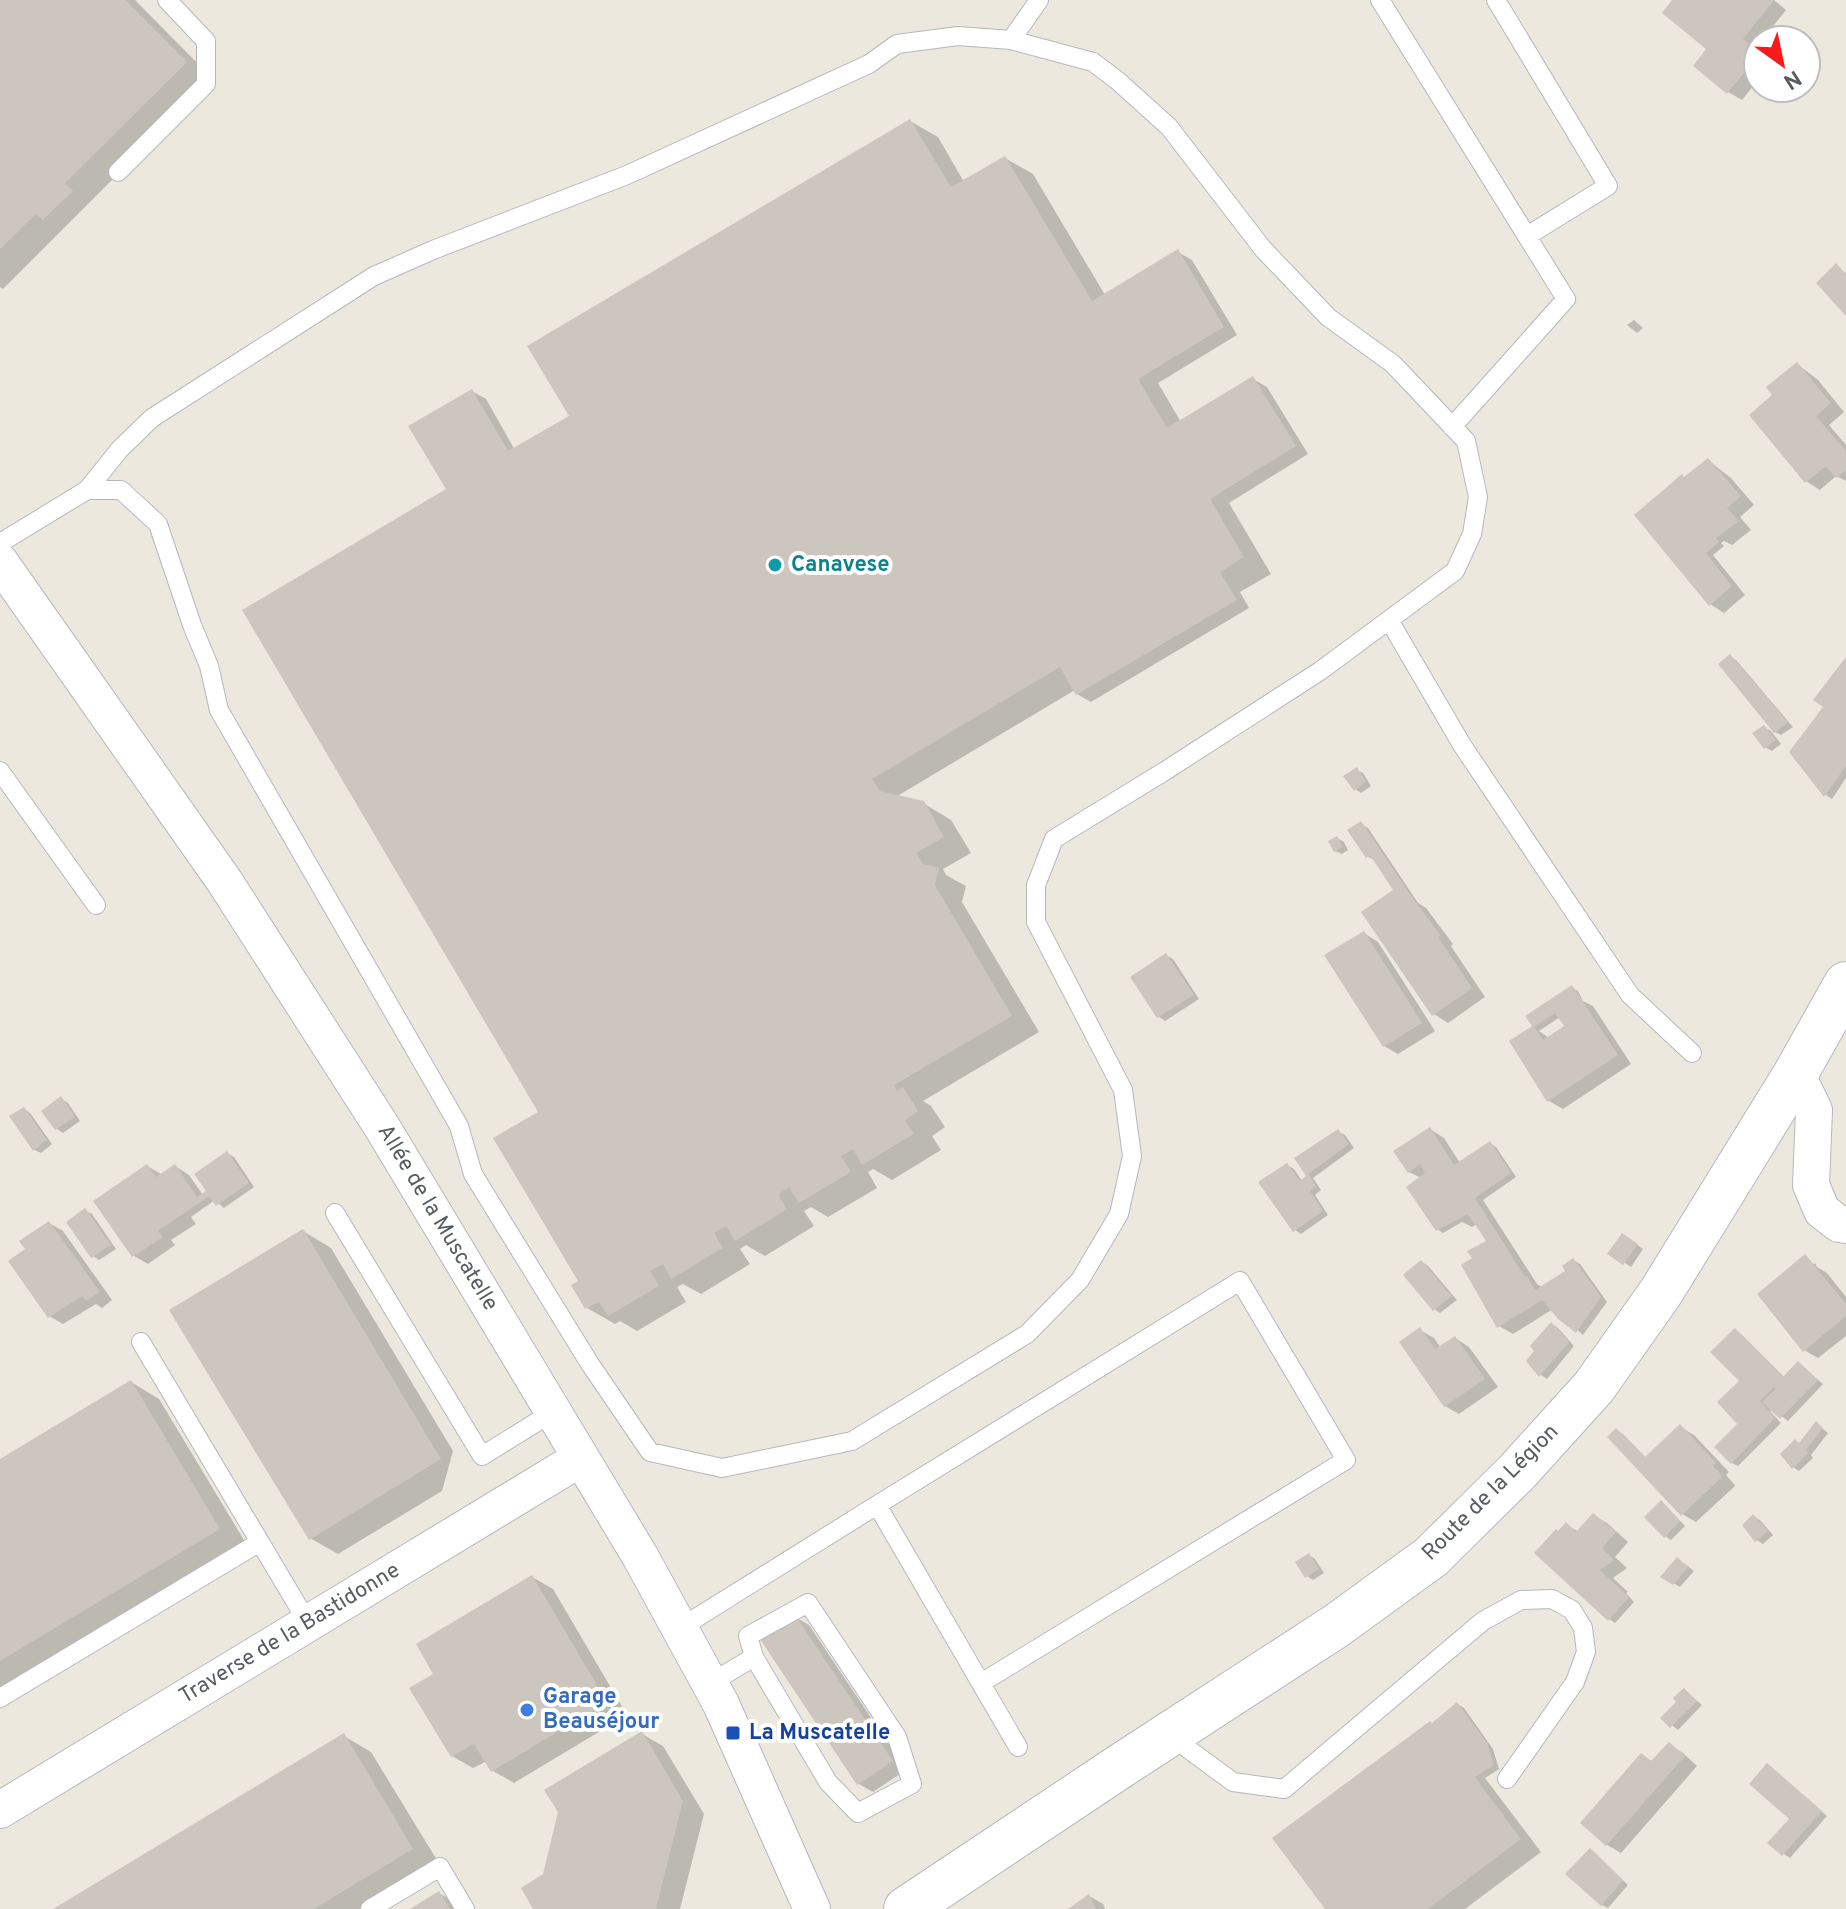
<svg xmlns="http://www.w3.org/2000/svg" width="1846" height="1909" font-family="Overpass,sans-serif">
<rect width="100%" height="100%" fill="#ece8de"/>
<path fill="#0003" fill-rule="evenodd" d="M0,0H135L213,79L3,289L0,287Z
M1675,0H1774L1786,10L1762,40H1758V45L1756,48L1758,50V80L1742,100L1728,92L1709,49Z
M910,121L938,137L964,182L1005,158L1033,174L1105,295L1178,252L1192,260L1237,335L1158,383L1181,422L1253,379L1267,387L1308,454L1229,503L1271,574L1240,592L1249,608L1091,702L1077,694L1075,690L899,795L901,798L923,803L951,820L971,853L943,869L946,875L966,886L962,902L1039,1032L923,1101L931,1106L945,1127L932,1136L941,1150L892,1180L873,1169L868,1172L877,1188L828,1217L811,1207L804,1211L814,1226L765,1256L746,1245L740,1249L750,1264L701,1294L683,1284L677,1287L686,1302L637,1331L620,1321L615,1324L587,1308L544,1118L448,490L472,391L486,399L515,450L571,417Z
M1634,320L1643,328L1637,333L1627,325Z
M1797,364L1818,380L1844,412L1829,425L1846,445V481L1836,476L1820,490L1806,481L1776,395Z
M1708,460L1731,478L1754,505L1740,517L1751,530L1732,545L1724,541L1721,543L1724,546L1713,555L1745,595L1724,613L1710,604L1685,479Z
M1730,657L1736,660L1793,727L1781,735L1775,732Z
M1846,661V778L1832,799L1826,795L1791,752L1826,706Z
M1764,727L1771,731L1781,744L1772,751L1765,747Z
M1357,770L1363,773L1371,786L1361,793L1355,789Z
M1361,824L1368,828L1418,903L1426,908L1453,944L1451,946L1485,997L1448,1023L1434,1014L1396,890L1374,860L1367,856Z
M1337,838L1344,842L1348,850L1342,854L1335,851Z
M1364,933L1378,942L1435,1031L1398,1054L1384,1046Z
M1166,955L1173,959L1199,999L1165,1021L1159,1017L1132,977Z
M1572,988L1578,991L1583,1001L1593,1006L1631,1064L1563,1109L1549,1101L1511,1042L1534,1027L1528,1016ZM1560,1017L1567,1026L1549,1038L1539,1031Z
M61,1099L68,1103L80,1121L63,1133L57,1129Z
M24,1109L30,1113L52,1144L41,1153L35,1150L12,1117Z
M1430,1129L1444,1138L1460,1163L1490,1143L1496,1147L1516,1177L1483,1200L1537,1284L1543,1288L1568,1272L1573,1260L1580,1264L1607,1302L1583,1335L1553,1309L1513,1334L1499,1326L1476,1258L1489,1242L1477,1224L1472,1227L1462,1222L1443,1233L1437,1229L1421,1178L1409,1172Z
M1338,1132L1345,1135L1354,1148L1313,1178L1321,1190L1315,1195L1328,1215L1301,1234L1295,1230L1287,1165L1294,1169L1302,1181L1309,1176L1297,1159Z
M227,1153L234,1157L254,1187L224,1208L215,1200L191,1217L196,1224L171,1240L175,1245L148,1264L134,1256L147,1166L161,1174L175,1166L189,1175L203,1195L209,1191Z
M85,1211L92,1214L116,1249L99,1260L93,1256Z
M49,1223L63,1231L112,1300L102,1308L96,1304L63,1324L49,1316L28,1250Z
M303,1231L331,1248L453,1451L442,1491L338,1554L310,1538Z
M1629,1239L1643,1249L1631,1267L1610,1253Z
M1422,1262L1428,1266L1457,1300L1440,1313L1434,1309Z
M1815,1263L1817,1267L1827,1273L1846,1297V1336L1818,1358L1804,1350L1766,1303Z
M1552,1324L1558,1328L1574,1346L1547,1379L1541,1375L1529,1361Z
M1420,1330L1434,1338L1441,1348L1455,1338L1469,1347L1498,1387L1459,1414L1445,1406Z
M1735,1330L1741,1334L1785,1378L1798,1363L1823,1384L1788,1421L1772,1409L1770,1411L1781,1423L1738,1466L1732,1463L1739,1424L1742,1381Z
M131,1382L159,1399L247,1545L0,1693V1461Z
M1817,1424L1828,1433L1811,1455L1813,1458L1799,1471L1793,1467L1801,1445Z
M1680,1427L1694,1435L1729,1472L1726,1475L1734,1484L1735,1486L1696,1522L1682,1514L1617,1431L1623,1434L1647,1459Z
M1661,1503L1667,1507L1685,1526L1671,1540L1665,1536Z
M1593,1515L1607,1523L1628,1542L1615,1557L1627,1568L1613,1578L1628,1592L1626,1593L1634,1602L1615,1623L1609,1619L1559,1534L1567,1525L1579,1532Z
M1754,1517L1760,1520L1773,1535L1763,1544L1757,1540Z
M1309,1555L1315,1559L1324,1573L1313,1580L1307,1576Z
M1684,1563L1694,1571L1680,1587L1664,1577Z
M532,1577L553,1589L627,1715L514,1783L493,1771L487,1761L473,1768L452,1756L436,1675Z
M795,1617L809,1625L906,1770L873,1792L859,1784Z
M1684,1690L1702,1705L1678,1730L1663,1718L1679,1702Z
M1457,1704L1464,1708L1493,1749L1499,1769L1485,1778L1541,1852L1465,1909H1328Z
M642,1734L663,1746L704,1814L680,1909H536L544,1876Z
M344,1736L371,1752L440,1865L367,1909H57Z
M1669,1745L1683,1753L1697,1766L1621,1853L1607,1845L1582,1823L1642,1755L1653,1762Z
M1773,1769L1827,1816L1790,1858L1784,1854L1791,1819Z
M1591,1851L1597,1855L1628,1885L1608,1908L1602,1905Z
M439,1893L466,1909H413Z
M1089,1896L1103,1904L1105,1909H1072Z"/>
<path fill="#ccc6bf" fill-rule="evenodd" d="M0,0H125L187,62L65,183L73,191L43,220L36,214L0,249Z
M1672,0H1774L1743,39L1758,51V55L1727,94L1693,66L1706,49L1662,13Z
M910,119L951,187L1005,156L1092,301L1178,249L1224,327L1138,379L1167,428L1253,376L1296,446L1210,499L1244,557L1220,572L1237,600L1076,695L1060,667L872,779L880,791L924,801L944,837L916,853L923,864L939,868L935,885L1012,1016L894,1085L897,1091L903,1087L918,1111L905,1120L914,1134L862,1165L853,1149L841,1156L851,1172L799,1203L789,1187L778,1195L787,1209L735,1241L726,1226L714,1233L723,1248L671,1279L663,1264L650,1271L659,1286L608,1316L599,1302L585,1309L571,1285L578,1281L493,1138L538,1112L242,610L446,489L408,426L472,389L508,451L569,416L527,346Z
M1836,263L1845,273L1846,271V316L1816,283Z
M1797,362L1831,403L1816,416L1846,451V470L1836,478L1826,466L1805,483L1749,415L1772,395L1766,387Z
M1708,458L1741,496L1727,508L1739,521L1716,538L1719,542L1706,553L1732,586L1709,606L1634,515L1682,474L1684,477Z
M1730,654L1788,722L1774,733L1718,664Z
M1846,657V766L1824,797L1789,752L1823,707L1813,700Z
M1764,725L1776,740L1764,749L1752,733Z
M1357,767L1366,782L1354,791L1343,776Z
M1361,821L1412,897L1441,936L1438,937L1472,988L1432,1016L1361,912L1393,890L1370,855L1366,858L1347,830Z
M1337,836L1343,847L1334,852L1328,841Z
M1364,931L1422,1023L1383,1047L1324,955Z
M1166,953L1194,995L1157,1018L1130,977Z
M1572,985L1618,1055L1547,1102L1509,1041L1532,1026L1525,1016ZM1555,1013L1564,1026L1543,1040L1534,1027Z
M61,1096L75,1117L55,1130L41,1111Z
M24,1107L47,1140L33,1151L9,1116Z
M1430,1127L1454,1165L1490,1141L1511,1173L1475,1198L1525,1277L1527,1276L1535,1290L1565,1271L1562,1266L1573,1258L1601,1297L1576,1333L1558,1319L1542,1300L1497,1328L1461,1265L1472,1258L1467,1251L1486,1241L1468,1214L1436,1231L1406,1187L1425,1173L1420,1164L1408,1173L1393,1151Z
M1338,1129L1349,1144L1308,1174L1316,1186L1310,1191L1323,1211L1293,1232L1258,1182L1287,1163L1300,1181L1302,1179L1306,1176L1294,1158Z
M227,1151L249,1183L216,1206L209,1196L158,1231L163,1237L132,1257L93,1201L147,1164L156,1177L175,1164L197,1197L206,1191L194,1174Z
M85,1208L111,1245L91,1258L66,1222Z
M49,1221L100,1292L86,1301L82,1296L48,1318L8,1261L25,1249L19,1241Z
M303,1229L441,1459L309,1540L169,1310Z
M1622,1233L1638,1244L1623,1265L1607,1254Z
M1805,1254L1846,1304V1316L1803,1352L1757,1294Z
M1421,1260L1452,1296L1433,1311L1403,1275Z
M1551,1322L1569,1342L1539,1377L1526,1361L1534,1351L1530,1346Z
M1420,1327L1435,1349L1455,1336L1485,1379L1444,1407L1399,1342Z
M1735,1328L1783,1377L1798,1361L1818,1380L1780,1419L1762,1402L1775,1389L1774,1387L1760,1401L1775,1418L1731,1464L1714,1447L1737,1424L1717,1402L1739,1381L1710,1352Z
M131,1380L220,1529L0,1661V1459Z
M1816,1421L1823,1428L1806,1450L1808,1453L1792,1469L1780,1454L1795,1439L1799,1443Z
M1680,1424L1716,1463L1713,1466L1721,1474V1478L1681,1516L1607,1437L1616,1428L1645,1457Z
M1661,1500L1680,1521L1664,1538L1644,1517Z
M1593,1513L1616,1532L1602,1548L1614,1560L1600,1570L1629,1597L1608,1621L1534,1553L1556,1529L1558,1531L1566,1522L1576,1532Z
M1753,1514L1768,1531L1755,1542L1742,1525Z
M1309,1553L1319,1569L1305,1578L1295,1562Z
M1677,1557L1688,1567L1673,1585L1660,1577Z
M532,1575L607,1702L491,1772L474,1744L451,1757L409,1688L433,1674L416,1644Z
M795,1615L893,1761L857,1785L760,1639Z
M1684,1688L1697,1701L1670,1728L1660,1718L1676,1702L1673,1698Z
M1457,1702L1487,1743L1494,1765L1475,1777L1521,1839L1428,1909H1325L1272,1838L1430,1721L1432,1723Z
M642,1731L683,1801L656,1909H533L521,1888L543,1874L558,1812L544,1790Z
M344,1733L413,1849L314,1909H53Z
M1669,1742L1685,1756L1606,1846L1580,1823L1641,1753L1651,1761Z
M1767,1763L1822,1811L1782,1856L1767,1843L1789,1819L1749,1784Z
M1590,1848L1623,1880L1601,1906L1565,1874Z
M439,1891L450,1909H410Z
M1089,1894L1096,1909H1068Z"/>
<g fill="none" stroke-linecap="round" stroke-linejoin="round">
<defs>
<path id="lane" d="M1380,0L1566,299L1452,427
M1496,0L1608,186L1527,236
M1011,40L1039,0
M118,172L206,84V41L167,0
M0,543L87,490L120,449L152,418L374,276L433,250L627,175L869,64L897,44L958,36L1011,40L1093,62L1118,81L1169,127L1263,249L1328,317L1393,364L1466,441L1478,497L1472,534L1455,571L1320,671L1165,771L1054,839L1036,885V922L1123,1090L1132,1156L1119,1214L1080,1280L1027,1334L852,1441L722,1468L650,1452L590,1364L473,1174L459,1126L219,710L209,666L192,625L158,524L121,490H87
M1389,620L1462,745L1630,995L1692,1053
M0,771L96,905
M335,1213L482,1456L553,1412
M141,1342L308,1623
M877,1505L1240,1281L1346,1460L981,1683
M680,1628L877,1505L1018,1747
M709,1684L754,1657L828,1782L858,1813L912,1784L897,1737L808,1603L748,1636L754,1657
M0,1698L260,1542
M1169,1735L1233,1782L1284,1789L1483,1621L1521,1600L1552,1599L1572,1610L1583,1628L1586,1652L1575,1682L1507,1779
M370,1909L440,1867L465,1909"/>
<path id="street" d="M0,562L225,882L382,1127L640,1556L721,1704L812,1909
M1796,1073L1814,1110L1811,1185L1822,1211L1839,1224L1846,1225
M0,1810L581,1458"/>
<path id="secondary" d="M906,1909L1119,1767L1336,1626L1431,1557L1517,1472L1594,1387L1661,1292L1796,1073L1846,984"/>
</defs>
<use href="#lane" stroke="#b4b8bd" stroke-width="20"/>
<use href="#street" stroke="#b4b8bd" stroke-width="38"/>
<use href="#secondary" stroke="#b4b9bf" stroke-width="46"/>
<use href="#lane" stroke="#fff" stroke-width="18"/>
<use href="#street" stroke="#fff" stroke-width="36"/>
<use href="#secondary" stroke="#fff" stroke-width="44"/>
</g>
<circle fill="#0f9aa8" stroke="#fff" stroke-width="3" cx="775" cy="565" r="8"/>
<circle fill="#3f7fe0" stroke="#fff" stroke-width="3" cx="527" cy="1710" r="8"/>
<rect fill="#1a4fb4" stroke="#fff" stroke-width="3" x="725" y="1725" width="16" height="16" rx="4"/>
<g text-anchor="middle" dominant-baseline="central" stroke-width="8" stroke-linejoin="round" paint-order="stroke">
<g font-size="22" font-weight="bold" fill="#0d838f" stroke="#fff" text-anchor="start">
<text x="791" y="565">Canavese</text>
</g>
<g font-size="22" fill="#575c61" stroke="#fff">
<text transform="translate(437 1218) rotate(59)">Allée de la Muscatelle</text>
<text transform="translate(1491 1493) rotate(-45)">Route de la Légion</text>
<text transform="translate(290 1634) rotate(-31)">Traverse de la Bastidonne</text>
</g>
<g font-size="22" font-weight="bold" fill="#366cbe" stroke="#fff" text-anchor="start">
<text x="543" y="1697">Garage<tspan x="543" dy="25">Beauséjour</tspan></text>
</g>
<g font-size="22" font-weight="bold" fill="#164399" stroke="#fff" text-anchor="start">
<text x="749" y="1733">La Muscatelle</text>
</g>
</g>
<g transform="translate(1782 64) rotate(147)"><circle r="38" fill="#ffffff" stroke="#bcbec0" stroke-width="2"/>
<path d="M0-6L14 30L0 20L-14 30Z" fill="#f61a1a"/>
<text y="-12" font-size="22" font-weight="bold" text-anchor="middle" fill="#575c61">N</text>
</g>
</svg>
